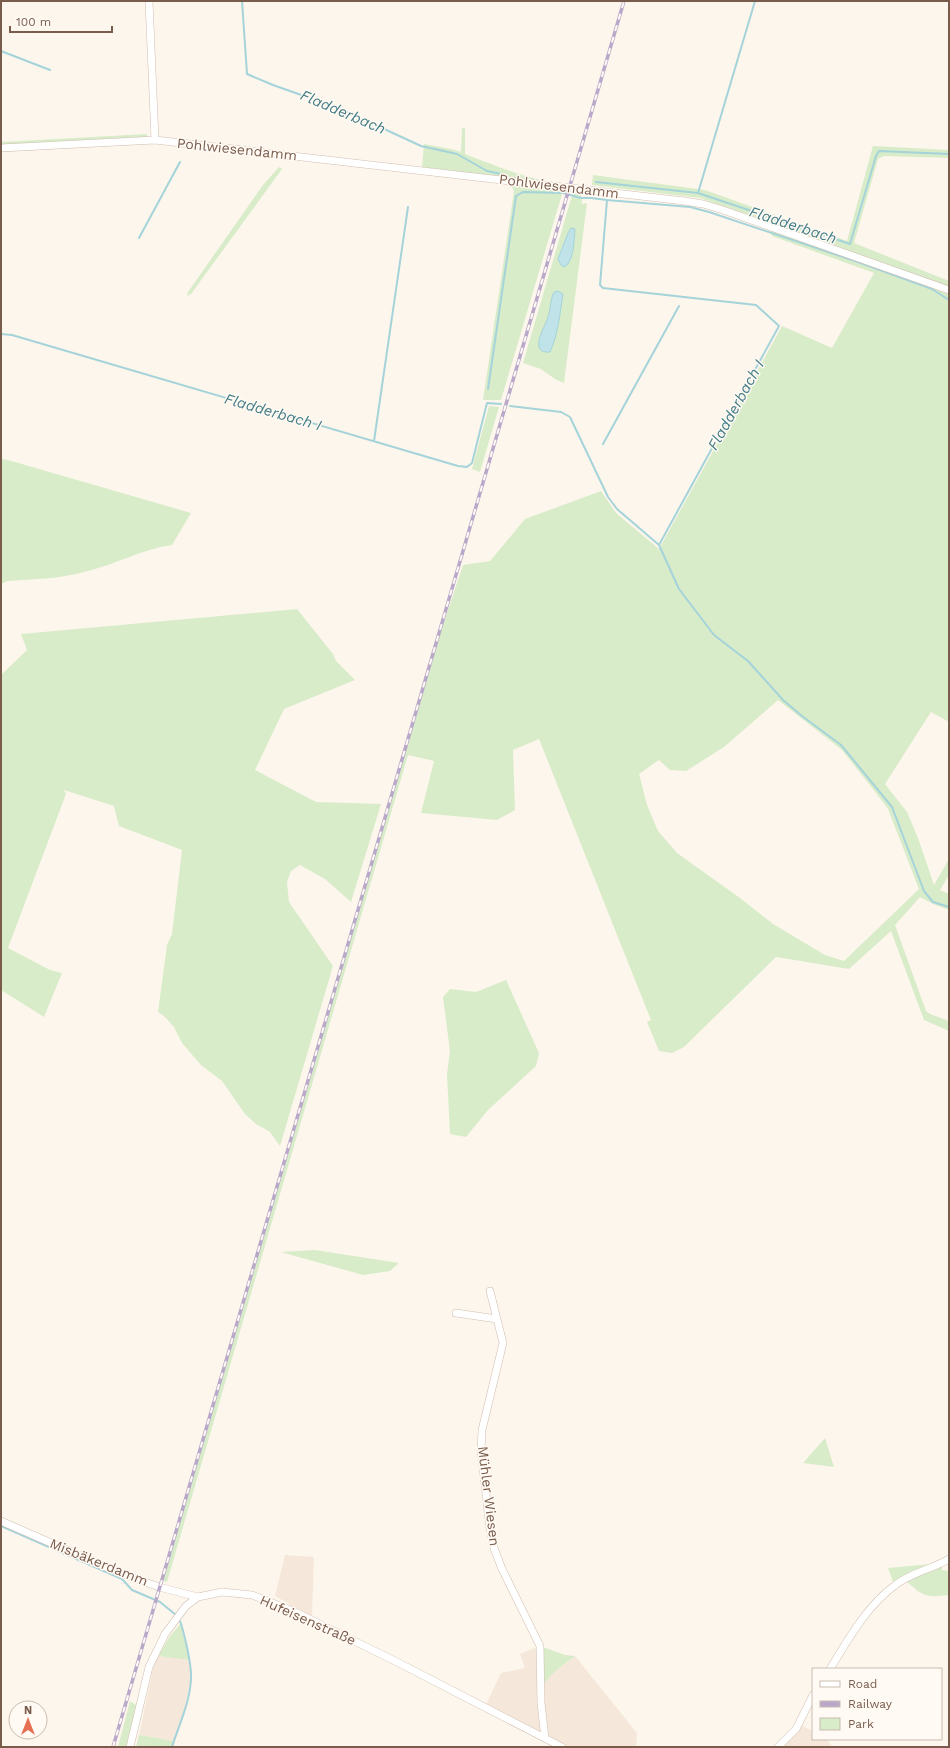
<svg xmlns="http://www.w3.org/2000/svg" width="950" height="1748" font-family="'Work Sans',sans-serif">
<rect width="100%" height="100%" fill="#fdf6ec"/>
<path fill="#f5e8da" d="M285,1555L314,1557L312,1617L275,1596Z
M540,1646L542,1688L546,1680L553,1673L575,1656L637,1733L636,1747H562L485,1707L501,1673L525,1668L520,1654Z
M158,1656L189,1660L191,1678L184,1712L174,1741L139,1735L153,1669Z
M798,1724L813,1731V1739H826L833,1747H778Z"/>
<path fill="#d8ecc9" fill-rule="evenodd" d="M462,128H465V154C499,167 529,180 565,184L501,400H483L514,191L512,187L521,179L422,167L424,144L451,149L461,152Z
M147,134L148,144L1,152V142Z
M873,146L949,150V158L884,156L878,159L854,243L949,281V722L931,712L885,784L907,812L918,838L934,885L949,859V875L940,890L949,894V910L933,904L920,897L895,925L926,1011L930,1014L949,1021V1031L924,1020L891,931L849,969L776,957L684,1047L672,1053L659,1051L647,1022L651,1020L539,739L513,750L515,810L497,820L421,813L434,761L408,755L167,1582L163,1581L440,634L463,565L490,561L525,519L601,491L616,513L659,549L782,326L832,348L874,273L772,236L767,221L700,198L592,185L593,175L705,190L847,241ZM778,700L842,750L873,789L888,809L919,889L844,961L825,955L773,924L740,898L677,853L658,831L647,805L639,774L659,760L670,770L686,771L724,747Z
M279,167L282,169L191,294L187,296L188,292L263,185Z
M573,192L581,194L582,204L587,203L564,383L555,379L541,369L523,363Z
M489,406L499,407L480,472L472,469Z
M1,459L8,460L191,513L172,545C142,549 114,565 84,572C59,579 34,579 8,581L1,584Z
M297,609L333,654L336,661L355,680L284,709L255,770L316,802L381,804L351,902L325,879L300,865L291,871L287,882L289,902L333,966L280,1146L270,1132L256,1124L245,1114L222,1081L201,1065L182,1043L174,1027L165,1017L158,1012L167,945L172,934L182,850L119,826L114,806L64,790L66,794L8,948L50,970L62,973L44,1017L1,990V675L27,650L21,634Z
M506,980L539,1053L536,1066L488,1110L466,1137L450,1134L447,1074L450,1051L443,997L450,989L476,992Z
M315,1250L399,1263L390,1271L363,1275L281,1252Z
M825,1438L834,1467L803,1463Z
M942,1563V1570L949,1571V1595C924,1598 923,1596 905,1580L894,1585L888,1568Z
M181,1623L189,1660L158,1656L170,1636Z
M540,1646L565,1655L575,1656C562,1666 549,1674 541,1689Z
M130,1701L136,1705L126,1747H118Z
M139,1735L174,1741L172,1747H136Z"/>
<path fill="#bfe3e8" stroke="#a5d3da" d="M571,228L575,229C574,240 574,260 565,267L561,265L558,259L568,233Z
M558,291L563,294C560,313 558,335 550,352C527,354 546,325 548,317C551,308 550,300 554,292Z"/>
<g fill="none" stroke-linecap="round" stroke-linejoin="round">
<path stroke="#a5d3da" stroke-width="2" d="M242,1L247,74L273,85L341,109L421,146L457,154L487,171L506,175
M1,51L50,70
M596,182L698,193L850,244L876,156L879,151L949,154
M698,193L755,1
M607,200L690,207L709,212L858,262L932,289L949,300
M139,238L180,162
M1,334L12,335L458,466L467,467L472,463L487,403L501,404
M488,389L516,196L523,192L563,193L581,198H591L607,200L600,285L603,288L756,305L779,326L659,545L617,509L608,497L570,417L561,412L510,406
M374,441L408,207
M603,444L679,306
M659,545L679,589L714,635L748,661L783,700L802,716L841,745L892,807L924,891L933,902L949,907
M1,1526L122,1579L132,1590L160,1602L176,1615
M172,1747C179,1725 190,1702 191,1679C192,1666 184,1631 179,1618"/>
<defs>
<path id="street" d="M149,1L155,140
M1,148L155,140L684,201L703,204L723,210L949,290
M490,1291L503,1343L482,1430L481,1451L490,1528L494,1548L502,1569L540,1646L541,1703L545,1738
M456,1313L497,1319
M1,1521L115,1571L159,1587L198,1597
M830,1669C848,1640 866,1607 894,1586C910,1573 932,1569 949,1559
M130,1747L149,1667L165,1634L186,1606L198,1597L222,1592L252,1595L293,1611L397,1662L562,1747
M778,1747L796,1729L813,1695"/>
</defs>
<use href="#street" stroke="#d1beb0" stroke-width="8"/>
<use href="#street" stroke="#fff" stroke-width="7"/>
<defs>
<path id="rail" d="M113,1747L624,1"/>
</defs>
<use href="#rail" stroke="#b9a8c9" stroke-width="3.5"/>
<use href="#rail" stroke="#fffaf3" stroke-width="2" stroke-dasharray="6" stroke-linecap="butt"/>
</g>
<g text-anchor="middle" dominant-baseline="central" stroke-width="3" stroke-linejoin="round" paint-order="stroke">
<g font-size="14" fill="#7a5c4d" stroke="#fffaf3">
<text transform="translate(237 149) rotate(6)">Pohlwiesendamm</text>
<text transform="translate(559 186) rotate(7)">Pohlwiesendamm</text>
<text transform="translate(489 1496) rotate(83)">Mühler Wiesen</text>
<text transform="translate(99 1562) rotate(22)">Misbäkerdamm</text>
<text transform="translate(308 1620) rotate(24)">Hufeisenstraße</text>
</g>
<g font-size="15" font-style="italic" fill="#437c86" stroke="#fffaf3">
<text transform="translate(343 112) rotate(23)">Fladderbach</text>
<text transform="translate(793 225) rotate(18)">Fladderbach</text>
<text transform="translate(736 405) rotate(-61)">Fladderbach I</text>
<text transform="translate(273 412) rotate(16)">Fladderbach I</text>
</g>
</g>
<rect width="950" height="1748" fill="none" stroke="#7a5c4d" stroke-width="4"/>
<rect x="812" y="1668" width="130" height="72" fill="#fffaf3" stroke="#cabbb1"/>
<rect x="820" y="1681" width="20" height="6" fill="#ffffff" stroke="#cabbb1"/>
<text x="848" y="1688" font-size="12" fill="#7a5c4d">Road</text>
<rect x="820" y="1701" width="20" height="6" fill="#b9a8c9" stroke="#cabbb1"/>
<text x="848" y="1708" font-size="12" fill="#7a5c4d">Railway</text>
<rect x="820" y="1718" width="20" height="12" fill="#d8ecc9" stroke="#cabbb1"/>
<text x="848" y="1728" font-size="12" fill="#7a5c4d">Park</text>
<g transform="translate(28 1720)"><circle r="19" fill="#fffaf3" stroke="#cabbb1"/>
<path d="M0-3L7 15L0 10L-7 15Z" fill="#e76f51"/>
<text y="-6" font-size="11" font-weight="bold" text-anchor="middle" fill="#7a5c4d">N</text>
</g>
<path d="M10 26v6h102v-6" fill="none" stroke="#7a5c4d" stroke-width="2"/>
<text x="16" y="26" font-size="12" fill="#7a5c4d" stroke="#fffaf3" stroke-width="3" paint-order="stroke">100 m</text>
</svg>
